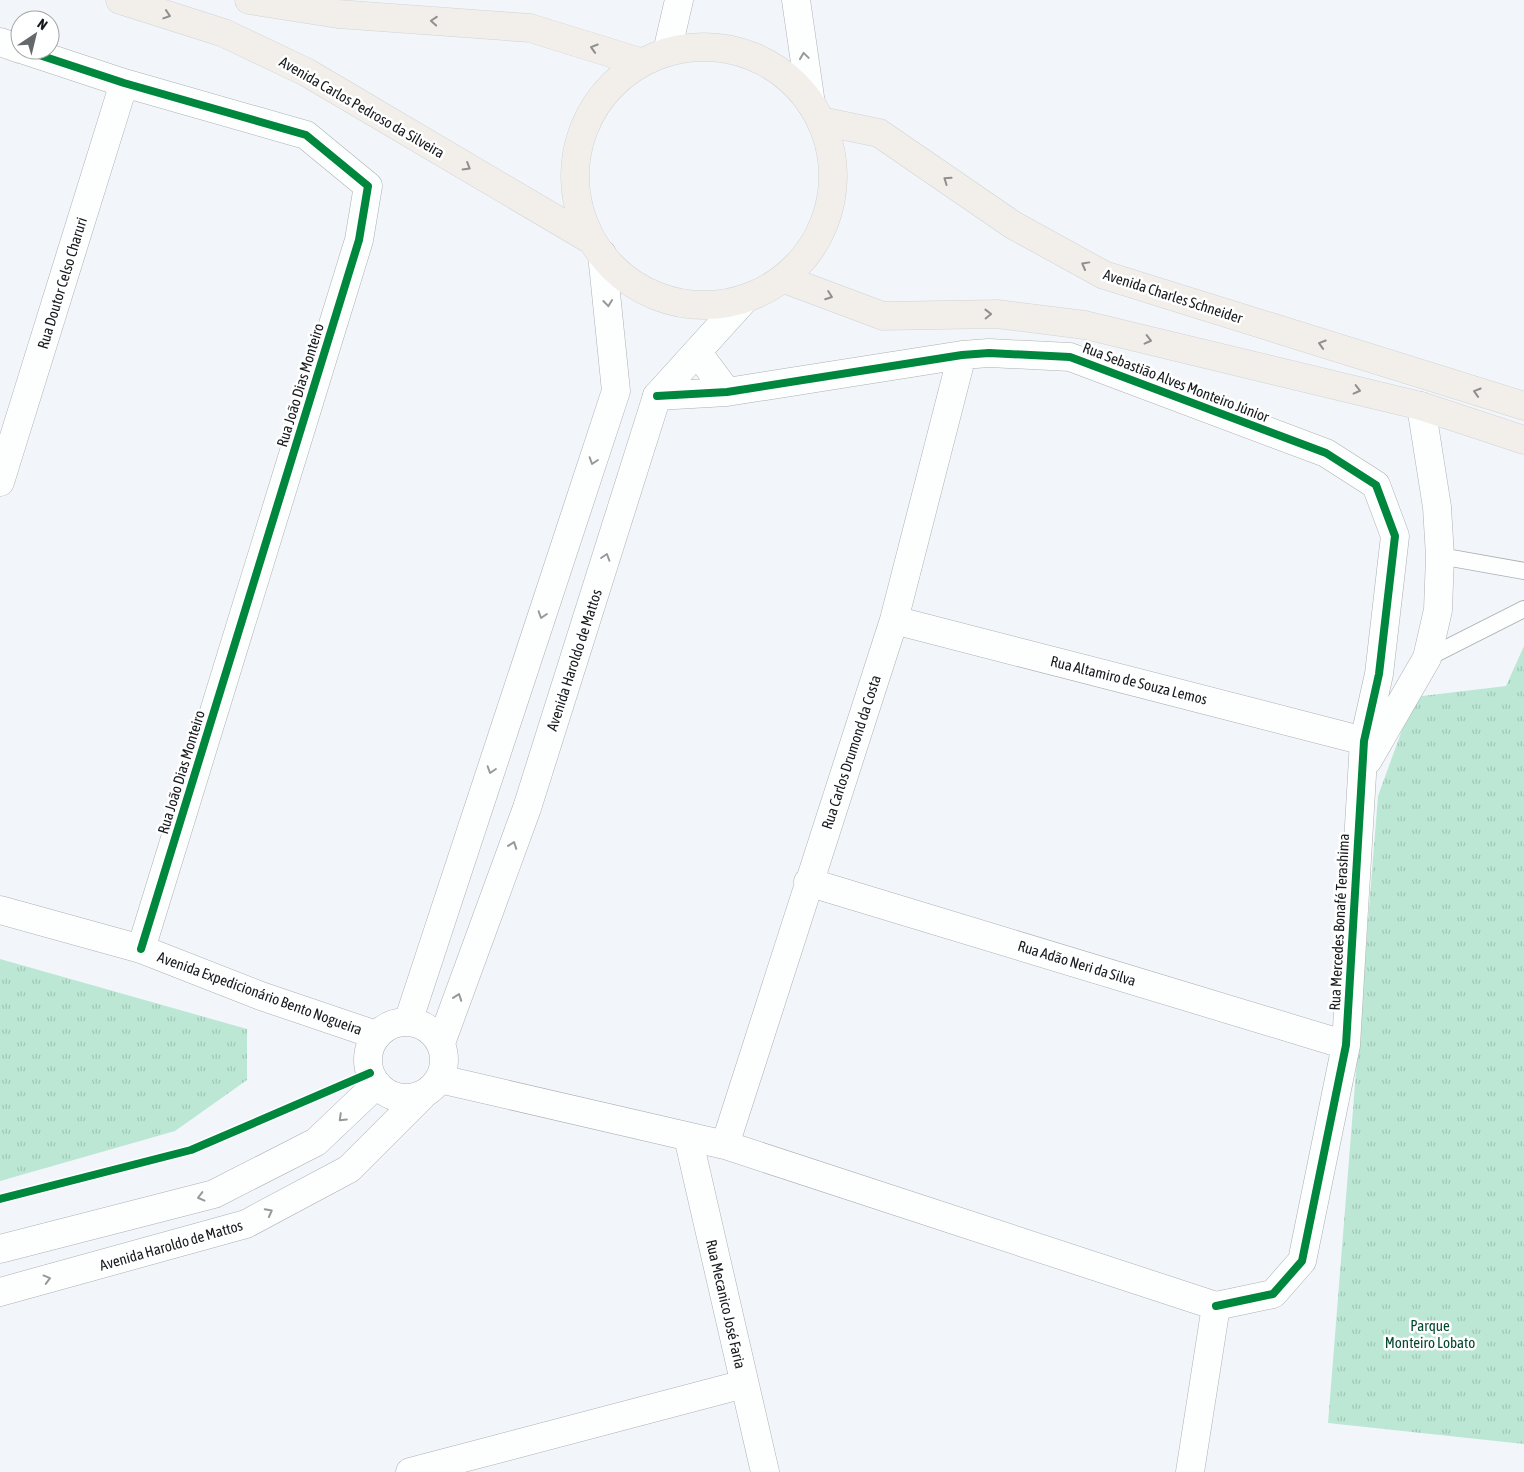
<svg xmlns="http://www.w3.org/2000/svg" width="1524" height="1472" font-family="'Asap Condensed',sans-serif">
<defs>
<pattern id="park-tufts" width="24" height="20" patternUnits="userSpaceOnUse" patternTransform="scale(1.25)"><rect width="24" height="20" fill="#bce7d4"/><path d="M3 7l-1-3M5 7V3M7 7l1-3M15 17l-1-3M17 17v-4M19 17l1-3" fill="none" stroke="#a1c6b6"/></pattern>
</defs>
<rect width="100%" height="100%" fill="#f2f6fa"/>
<path fill="url(#park-tufts)" d="M1524,646V1444L1328,1423L1378,796L1414,697L1506,686Z
M0,959L247,1029V1080L175,1131L0,1181Z"/>
<g fill="none" stroke-linecap="round" stroke-linejoin="round">
<defs>
<path id="service" d="M1440,556L1524,571
M1427,658L1524,609"/>
<path id="minor" d="M0,42L20,49
M24,50L124,83L306,135L368,186L359,240L141,949
M697,352L727,392
M657,396L727,392L962,355L989,353L1070,357L1326,453L1376,485L1395,536L1379,674L1364,741L1346,1045L1302,1261L1273,1294L1216,1306
M0,482L124,83
M894,620L1364,741
M1368,760L1427,658L1438,610L1440,556L1437,507L1421,406
M808,882L1346,1045
M0,910L141,949L261,996L376,1035
M440,1079L725,1145L1216,1306
M688,1137L765,1472
M725,1145L894,620L962,355
M410,1472L744,1384
M1190,1472L1216,1306"/>
<path id="tertiary" d="M796,0L811,104
M667,52L679,0
M368 1060a38 38 0 1 1 76 0a38 38 0 1 1-76 0Z
M408,1022L616,391L602,254
M441,1043L527,808L657,396L744,300
M0,1249L214,1194L316,1142L377,1084
M0,1292L246,1224L349,1169L422,1096"/>
<path id="primary" d="M120,0L224,33L306,72L591,240
M249,0L338,14L530,28L640,62
M575 176a129 129 0 1 1 258 0a129 129 0 1 1-258 0Z
M821,121L879,133L1013,225L1104,275L1524,406
M784,279L883,316L997,314L1085,325L1421,406L1524,440"/>
</defs>
<use href="#service" stroke="#adb0b4" stroke-width="18"/>
<use href="#minor" stroke="#adb0b4" stroke-width="29"/>
<use href="#tertiary" stroke="#adb0b4" stroke-width="29"/>
<use href="#primary" stroke="#d0d3d5" stroke-width="29"/>
<use href="#service" stroke="#fdfefe" stroke-width="16"/>
<use href="#minor" stroke="#fdfefe" stroke-width="28"/>
<use href="#tertiary" stroke="#fdfefe" stroke-width="28"/>
<use href="#primary" stroke="#f2eeea" stroke-width="28"/>
<defs>
<path id="cycleway" d="M24,50L124,83L306,135L368,186L359,240L141,949
M657,396L727,392L962,355L989,353L1070,357L1326,453L1376,485L1395,536L1379,674L1364,741L1346,1045L1302,1261L1273,1294L1216,1306
M0,1199L191,1150L370,1073"/>
</defs>
<use href="#cycleway" stroke="#fff" stroke-width="11"/>
<use href="#cycleway" stroke="#00873e" stroke-width="8"/>
</g>
<defs><path id="oneway-chevron" d="M-2-3.5L2.5 0L-2 3.5" fill="none" stroke-width="1.6" stroke-linecap="round" stroke-linejoin="round" transform="scale(1.25)"/></defs>
<g stroke="#908f8e">
<use href="#oneway-chevron" transform="translate(167 15) rotate(18)"/>
<use href="#oneway-chevron" transform="translate(434 21) rotate(-176)"/>
<use href="#oneway-chevron" transform="translate(594 48) rotate(-163)"/>
<use href="#oneway-chevron" transform="translate(467 167) rotate(31)"/>
<use href="#oneway-chevron" transform="translate(947 180) rotate(-145)"/>
<use href="#oneway-chevron" transform="translate(1085 265) rotate(-151)"/>
<use href="#oneway-chevron" transform="translate(829 296) rotate(20)"/>
<use href="#oneway-chevron" transform="translate(988 314) rotate(-1)"/>
<use href="#oneway-chevron" transform="translate(1148 340) rotate(14)"/>
<use href="#oneway-chevron" transform="translate(1322 344) rotate(-163)"/>
<use href="#oneway-chevron" transform="translate(1357 390) rotate(14)"/>
<use href="#oneway-chevron" transform="translate(1477 392) rotate(-163)"/>
</g>
<g stroke="#969899">
<use href="#oneway-chevron" transform="translate(804 56) rotate(-98)"/>
<use href="#oneway-chevron" transform="translate(608 303) rotate(84)"/>
<use href="#oneway-chevron" transform="translate(593 461) rotate(108)"/>
<use href="#oneway-chevron" transform="translate(606 557) rotate(-72)"/>
<use href="#oneway-chevron" transform="translate(542 615) rotate(108)"/>
<use href="#oneway-chevron" transform="translate(491 770) rotate(108)"/>
<use href="#oneway-chevron" transform="translate(513 845) rotate(-70)"/>
<use href="#oneway-chevron" transform="translate(458 997) rotate(-70)"/>
<use href="#oneway-chevron" transform="translate(342 1118) rotate(136)"/>
<use href="#oneway-chevron" transform="translate(201 1197) rotate(166)"/>
<use href="#oneway-chevron" transform="translate(269 1212) rotate(-28)"/>
<use href="#oneway-chevron" transform="translate(47 1279) rotate(-15)"/>
</g>
<g text-anchor="middle" dominant-baseline="central" stroke-width="5" stroke-linejoin="round" paint-order="stroke">
<g font-size="15" fill="#181b1e" stroke="#fff">
<text transform="translate(362 107) rotate(30)">Avenida Carlos Pedroso da Silveira</text>
<text transform="translate(62 283) rotate(-73)">Rua Doutor Celso Charuri</text>
<text transform="translate(1173 296) rotate(18)">Avenida Charles Schneider</text>
<text transform="translate(1176 382) rotate(21)">Rua Sebastião Alves Monteiro Júnior</text>
<text transform="translate(300 385) rotate(-73)">Rua João Dias Monteiro</text>
<text transform="translate(574 660) rotate(-72)">Avenida Haroldo de Mattos</text>
<text transform="translate(1129 680) rotate(14)">Rua Altamiro de Souza Lemos</text>
<text transform="translate(851 752) rotate(-72)">Rua Carlos Drumond da Costa</text>
<text transform="translate(181 772) rotate(-73)">Rua João Dias Monteiro</text>
<text transform="translate(1339 922) rotate(-87)">Rua Mercedes Bonafé Terashima</text>
<text transform="translate(1077 963) rotate(17)">Rua Adão Neri da Silva</text>
<text transform="translate(260 993) rotate(20)">Avenida Expedicionário Bento Nogueira</text>
<text transform="translate(171 1245) rotate(-16)">Avenida Haroldo de Mattos</text>
<text transform="translate(726 1304) rotate(77)">Rua Mecanico José Faria</text>
</g>
<g font-size="15" fill="#04492f" stroke="#fff">
<text x="1430" y="1325">Parque<tspan x="1430" dy="17">Monteiro Lobato</tspan></text>
</g>
</g>
<g transform="translate(35 35) rotate(35)"><circle r="24" fill="#ffffff" stroke="#a3a4a5"/>
<path d="M0-4L9 19L0 12L-9 19Z" fill="#64686b"/>
<text y="-8" font-size="14" font-weight="bold" text-anchor="middle" fill="#181b1e">N</text>
</g>
</svg>
